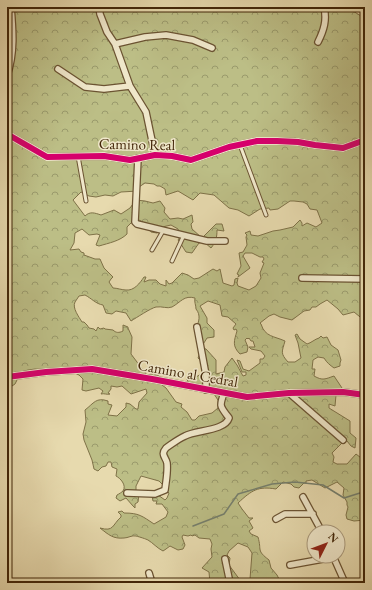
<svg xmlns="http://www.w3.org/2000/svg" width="372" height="590" font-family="'EB Garamond',serif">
<defs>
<pattern id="forest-crowns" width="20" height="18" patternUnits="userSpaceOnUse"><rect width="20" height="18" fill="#bcbe86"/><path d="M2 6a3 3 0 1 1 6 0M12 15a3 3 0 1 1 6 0" fill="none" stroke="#9a9a6c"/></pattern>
</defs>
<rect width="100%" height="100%" fill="#e7daae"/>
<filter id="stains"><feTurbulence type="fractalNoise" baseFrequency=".005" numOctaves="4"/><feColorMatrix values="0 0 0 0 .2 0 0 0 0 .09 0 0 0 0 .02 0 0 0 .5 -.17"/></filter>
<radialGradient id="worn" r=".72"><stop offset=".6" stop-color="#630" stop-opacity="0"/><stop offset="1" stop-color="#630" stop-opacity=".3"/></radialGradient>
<path fill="url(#forest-crowns)" stroke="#7f7248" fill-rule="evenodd" d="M7,7H332L336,9L338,7H358V8L355,9L353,11L361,16L365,8V321L354,312L343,315L338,309L327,300L320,304L316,307H312L310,310L304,311L292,320L280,317L274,314L269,316L260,323L261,324C265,337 274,336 285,341C282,352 280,353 288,362H295L301,358L298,343L295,335L297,334L300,339L307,344C311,343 315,339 319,338L321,336L323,338L327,337L331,345L338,350L341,360L340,363V366L334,368C330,365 327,363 324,358L318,357L313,360L312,369H315L314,376C323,381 325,379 334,376L342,388L336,395L335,406L329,404V408L350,421V433L356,438L355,448L351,446L347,441H344L332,453L334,457L333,462L337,464H347L356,454L365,461V520L354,521L347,519L346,515L348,507L347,505V502L343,495L344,488L337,482L325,488L312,480L306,481V483H304L299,488L294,487L291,484L283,482L276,489C258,486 252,490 238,503L242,509L249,518H253L249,521L253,528L249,531L251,534L258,537C262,551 256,550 269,560L271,568L277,575L281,583H257L255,580L250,579C251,570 251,562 252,553L248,547L238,543L229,551L227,555L230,558L229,565L240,580L239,583H210L209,572L202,568L212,557L211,549L212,544L210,539L199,538L195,535L192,536L191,535L188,536L183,535L182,537L185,545L183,549L178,550L170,546L166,549L163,551C157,548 153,543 148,540C146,539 140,537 136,536C132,535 128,538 124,538C113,539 109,535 100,528C114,532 112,525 121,517V515L118,512L122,511L124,513C139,513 142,516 154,524L166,517L168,512L162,504H156L157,501H153L152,496L158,495L165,500L167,498L169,493L168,492H166L165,487L159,481L141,476L136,486V491L139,494L138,502L135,504V508L133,506L126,498L120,501L116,498L117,495C119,494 122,492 123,491C127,485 120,478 116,476L117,469L112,467L111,462H108L106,466L102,467L98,471L94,469L92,460L84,440L83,434L86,422L85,410C94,403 96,397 108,401V404L112,405L108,415L117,416L126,407V403L130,404L136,409H138L139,402L147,393L146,389L131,394L122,386L117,387L111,386V389L108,393L110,394C107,395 104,393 101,394L103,391L99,388L86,391L82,390L83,379L79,375L70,371L35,369L28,370L21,372L15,384L12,386L7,384ZM145,183L154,184L157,186H160L165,189L166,195L178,191L193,200L200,193L214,195L229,208L238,210L249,216L260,209L269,208L270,210L278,209L290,201H294L303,202L307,204L310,209L317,210L322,223L316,227L307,223L302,226V223L300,220L293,227L280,230L273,231L258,236L251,235L250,231L245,233L247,235L246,237L247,245L243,252L239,253L241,266L237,274L239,275L238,277L250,268L243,256L245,253H252L260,257H263L264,259L262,262L264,263L260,273L261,278L256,286L249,290L238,286L237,283L238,278L235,279L234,285L232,286L223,283L220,269L217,271L213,269L199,278L194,279L188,275L182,273L172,283L169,284L166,280V286L160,284L156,280H149L144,282L146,277H144C140,283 134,291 126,290C122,290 117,288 113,288L109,282L111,279L113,277L104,268L100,259H95L84,255V253L81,252L79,249L70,250L74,243L75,233L82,229L89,235L97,234L100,235L96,245L99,246C109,243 120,241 127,234V227L131,223L139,220L148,225L151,232L157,233L158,228L171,225L178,229L180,237L178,240C181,243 183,248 186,252L192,253L199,243L204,242L211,248C216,242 217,237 217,230L224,231L222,224H216C211,229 207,233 202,238L192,229L191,224L193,222L192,215L183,219L178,218L170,219L164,212L165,208L160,201L153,203L145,201L136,200L130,208L121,214L114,210L101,215C95,213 90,211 85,216L73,200L81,192L89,196L96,197L105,195L113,196L121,192L138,191L139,187ZM85,295C91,298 96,304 103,305L106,313L112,314L116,311L126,313L131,321C136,318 151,308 156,307C162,306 167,309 172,307C181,302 184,295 195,298C194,302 196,305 196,309C201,315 199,322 196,328L202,346L207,338L214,337V330L207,323V318L200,306L208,301L220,305L222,316L228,317L236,324L233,328L234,330L236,329L237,331C234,341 232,346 240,354L247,352L248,347L245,340L247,338L248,339L249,338L251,341H253L255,347H249L251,349L261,351L265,356L263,359H260V363L249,371L243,369L240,361L237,360L242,372H246V375L243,376L237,365L232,358L225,367L224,372L216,374V360L206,349L202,348L198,358L204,364V371L198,376L187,379L188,382L187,384L212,391L218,400V408L212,413L199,416L195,420H192L187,412L181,407L182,404L176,402L166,388L158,382L162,378L157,375H155V373L147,375L140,366L131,354L132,337L128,328V327L123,325V331C119,333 116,333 113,330L105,329L104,328L100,329L98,327L96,331L94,329L89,328L87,325L84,322H82C79,317 72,308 75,302C76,300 78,298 79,296Z"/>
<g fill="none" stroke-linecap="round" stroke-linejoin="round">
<path stroke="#757f6d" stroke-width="1.5" d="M193,526L224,514L238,494L272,484L295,482L323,485L344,498L360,493L365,488"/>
<defs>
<path id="lane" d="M240,145L266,215
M78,156L86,201
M152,250L163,231
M172,261L184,235"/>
<path id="street" d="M99,7L100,14L107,32L115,44L130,86L146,112L155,155
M318,42C324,30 327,20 324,7
M115,44L145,37L166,35L193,40L212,48
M58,69L85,87L104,89L130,86
M7,76C15,53 13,30 11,7
M7,134L47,157L104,156L130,160L155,155L172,156L191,160L229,147L257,141H277L298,142L315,145L343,148L365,140
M138,158L135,222L137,224L207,241H225
M302,278L365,279
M197,327L206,375V390
M7,377L46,372L92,369L152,379L247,397L289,393L343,392L365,395
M289,393L343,440
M127,493L155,494L165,490C166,481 168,472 167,463C166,457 160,455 166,448C172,444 178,439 185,436C196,430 225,431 229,418C220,406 219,407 224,393
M303,497L322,532
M276,519L285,514H313
M333,556L345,583
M225,559L230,583
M290,565L334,557
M149,573L152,583"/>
</defs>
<use href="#lane" stroke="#6b5332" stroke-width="5"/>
<use href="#street" stroke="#6b5332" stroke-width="8"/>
<use href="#lane" stroke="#efe7ca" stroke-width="3"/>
<use href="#street" stroke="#efe7ca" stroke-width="5.5"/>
<defs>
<path id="cycleway" d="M7,134L47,157L104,156L130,160L155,155L172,156L191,160L229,147L257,141H277L298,142L315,145L343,148L365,140
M7,377L46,372L92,369L152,379L247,397L289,393L343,392L365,395"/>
</defs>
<use href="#cycleway" stroke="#efe7ca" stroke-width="8"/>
<use href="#cycleway" stroke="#d6006c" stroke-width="6"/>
</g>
<g text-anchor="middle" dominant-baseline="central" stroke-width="3" stroke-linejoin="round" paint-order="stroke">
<g font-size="15" fill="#422609" stroke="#efe7ca">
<text transform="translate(137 144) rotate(1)">Camino Real</text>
<text transform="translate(188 373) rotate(10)">Camino al Cedral</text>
</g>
</g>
<rect width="372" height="590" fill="none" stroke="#e7daae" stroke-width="24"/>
<rect x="8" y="8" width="356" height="574" fill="none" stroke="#422609" stroke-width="2"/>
<rect x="12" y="12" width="348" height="566" fill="none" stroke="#422609"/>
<g transform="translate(326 544) rotate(48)"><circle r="19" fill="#efe7ca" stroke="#aa9a7d"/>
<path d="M0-3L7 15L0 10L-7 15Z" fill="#8f2418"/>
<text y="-6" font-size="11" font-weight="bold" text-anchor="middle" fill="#422609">N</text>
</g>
<rect width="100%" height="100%" filter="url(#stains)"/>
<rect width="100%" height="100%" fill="url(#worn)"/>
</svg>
